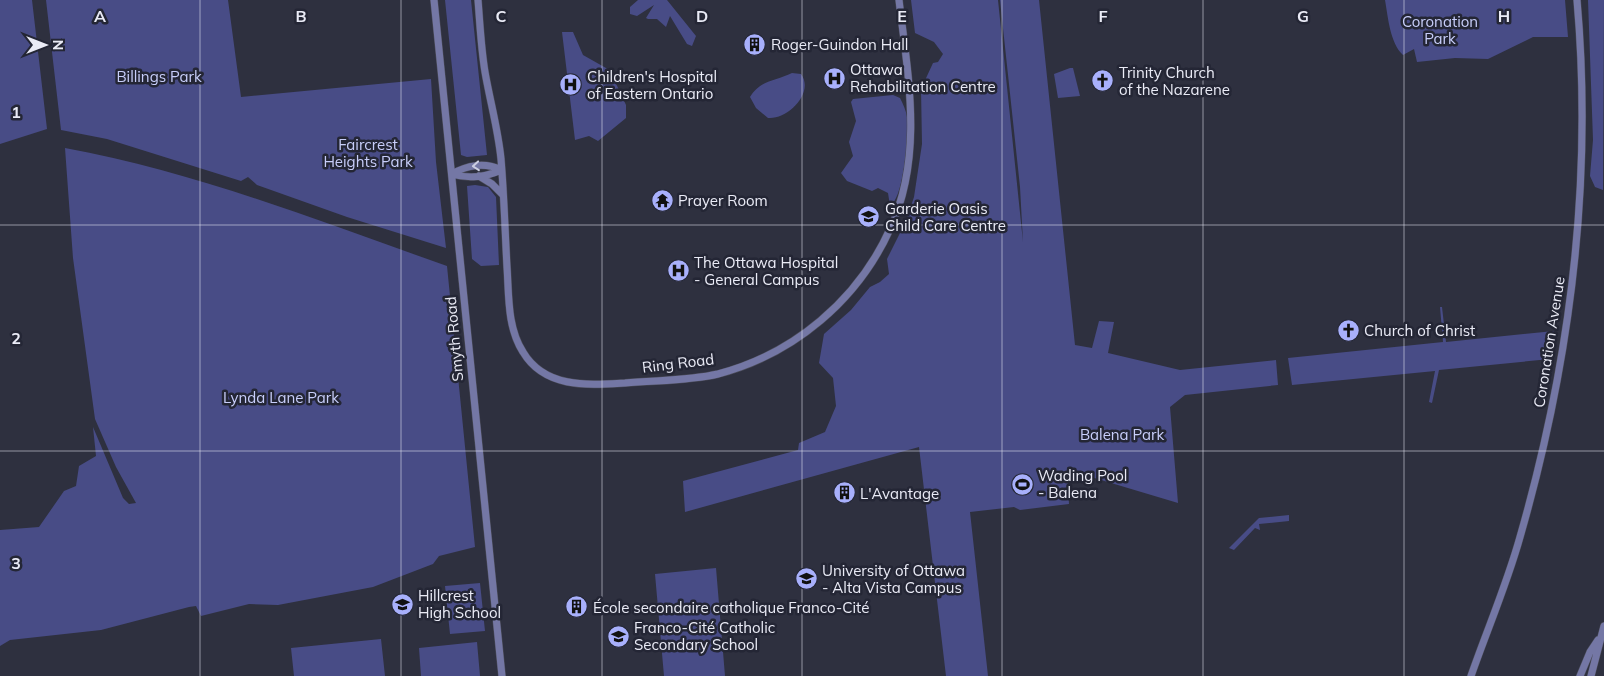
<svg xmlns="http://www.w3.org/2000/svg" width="1604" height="676" font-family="Mulish,sans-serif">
<rect width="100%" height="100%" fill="#2e303f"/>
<path fill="#484c86" d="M0,0H32L47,129L0,144Z
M46,0H228L241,97L431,79L436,162L446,248L347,217L257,185L248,177L241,181L107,139L61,130Z
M445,0H471L487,155L467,157L461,155Z
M638,0H667L696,36L692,46L687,44L670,16L666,27L657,19H648L646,18L654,5L637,16L630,14V7Z
M911,0H998L1023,242L1020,187L1000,0H1039L1075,345L1092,348L1099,321L1114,322L1108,353L1180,370L1276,360L1278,385L1185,395L1170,407L1178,503L1071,471L1067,467L1069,504L1020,510L1014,507L970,512L988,676H946L919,447L685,512L683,481L798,450L799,443L825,432L836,406L833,378L819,363L824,334L851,310L870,287L880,282L889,274L887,259L906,221L914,197L922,144L921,89L933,63L938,62L943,54L934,42L915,33Z
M1385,0H1565L1568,37H1533L1488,59L1455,58L1417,62L1414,49L1403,55C1390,43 1388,17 1385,0Z
M1588,0H1604L1603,190L1595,187L1590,176L1593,140Z
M562,32H573L583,55L606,68L611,73L626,105V118L598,141L589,136L575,140Z
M1070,68H1073L1080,96L1058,98L1054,74Z
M792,73L801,74C815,93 787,120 768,118L756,108L750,97C760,80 776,81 792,73Z
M893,95L900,98C903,104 906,110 907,117C909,133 904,198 890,206L888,193L878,188L872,191L847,181L841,173L853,156L849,142L856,121L851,102L853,99Z
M65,148C196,172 322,222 447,266L475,547L439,556L433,564L373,587L278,605L249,604L201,616L196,606L189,607L101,630L10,640L0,646V530L39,527L64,491L76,486L79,466L96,456L93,427L123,498L129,504L136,503L116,467L95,419L73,258Z
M475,185L488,187L496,197L499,265L481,266L472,259L467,186Z
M1440,307H1442L1446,342L1554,331L1550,359L1439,370L1432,403L1429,402L1435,371L1292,385L1288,358L1443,342Z
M1289,515V521L1259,524L1260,530L1255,528L1234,550L1229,548L1259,518Z
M716,568L725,676H664L655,574Z
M480,583L485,631L450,634L445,586Z
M381,639L385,676H294L291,648Z
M477,642L480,676H421L419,648Z"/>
<path fill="#383883" d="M1027,475L1028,492H1018L1016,476Z"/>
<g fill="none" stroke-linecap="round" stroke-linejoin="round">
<defs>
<path id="secondary" d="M434,0L502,676
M478,0C480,24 481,48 485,72C490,101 498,129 501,159C504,194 505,231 507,267C509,295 507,327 523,352C545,389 589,385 625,383C656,380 688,381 718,374C794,354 858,300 890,229C924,156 908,76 899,0
M452,174C467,165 485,162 501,170
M452,174C468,179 486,177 501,170
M479,176L492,184L503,195
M1471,676C1487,630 1507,584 1520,537C1570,363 1593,181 1577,0
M1580,676L1590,652L1598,640
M1591,676L1604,626"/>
</defs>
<use href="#secondary" stroke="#4d4e5c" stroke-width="8"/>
<use href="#secondary" stroke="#7477a5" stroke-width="7"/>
</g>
<defs><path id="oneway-chevron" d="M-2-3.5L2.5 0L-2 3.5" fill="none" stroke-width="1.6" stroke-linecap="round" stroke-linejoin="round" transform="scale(1.25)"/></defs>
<use stroke="#cccee2" href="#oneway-chevron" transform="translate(476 166) rotate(175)"/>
<path fill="none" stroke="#eaebf6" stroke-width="1" stroke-opacity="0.55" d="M200,0V676M401,0V676M602,0V676M802,0V676M1002,0V676M1203,0V676M1404,0V676M0,225H1604M0,451H1604"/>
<defs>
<symbol id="building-disc" viewBox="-11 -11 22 22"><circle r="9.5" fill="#a8b0fc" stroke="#242635"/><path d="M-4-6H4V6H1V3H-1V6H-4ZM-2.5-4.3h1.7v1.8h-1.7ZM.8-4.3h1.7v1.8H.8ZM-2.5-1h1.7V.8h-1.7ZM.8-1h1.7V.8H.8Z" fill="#111"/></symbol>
<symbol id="hospital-disc" viewBox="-11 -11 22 22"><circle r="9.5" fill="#a8b0fc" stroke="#242635"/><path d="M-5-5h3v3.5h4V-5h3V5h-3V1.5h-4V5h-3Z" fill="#111"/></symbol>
<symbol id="church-disc" viewBox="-11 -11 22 22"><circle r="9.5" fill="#a8b0fc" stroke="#242635"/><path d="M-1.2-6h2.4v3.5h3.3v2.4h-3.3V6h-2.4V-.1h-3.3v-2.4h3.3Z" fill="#111"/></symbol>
<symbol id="temple-disc" viewBox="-11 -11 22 22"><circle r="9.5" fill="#a8b0fc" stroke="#242635"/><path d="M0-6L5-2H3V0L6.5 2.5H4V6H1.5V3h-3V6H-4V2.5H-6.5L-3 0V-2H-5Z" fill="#111"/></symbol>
<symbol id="school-disc" viewBox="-11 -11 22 22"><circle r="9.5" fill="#a8b0fc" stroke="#242635"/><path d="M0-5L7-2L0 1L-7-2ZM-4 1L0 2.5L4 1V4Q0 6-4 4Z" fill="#111"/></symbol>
<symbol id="stadium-disc" viewBox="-11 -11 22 22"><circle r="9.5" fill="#a8b0fc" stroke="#242635"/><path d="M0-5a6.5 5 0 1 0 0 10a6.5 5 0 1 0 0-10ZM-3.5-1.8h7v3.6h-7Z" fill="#111"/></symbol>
<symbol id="university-disc" viewBox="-11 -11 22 22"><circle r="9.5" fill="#a8b0fc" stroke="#242635"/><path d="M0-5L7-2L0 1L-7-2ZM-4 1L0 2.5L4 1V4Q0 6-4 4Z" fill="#111"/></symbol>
</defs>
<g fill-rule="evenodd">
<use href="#building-disc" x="742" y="32" width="25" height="25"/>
<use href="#hospital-disc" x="822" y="66" width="25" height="25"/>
<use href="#church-disc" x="1090" y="68" width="25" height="25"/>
<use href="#hospital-disc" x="558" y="72" width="25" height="25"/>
<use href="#temple-disc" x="650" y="188" width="25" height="25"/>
<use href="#school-disc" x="856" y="204" width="25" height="25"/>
<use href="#hospital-disc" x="666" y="258" width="25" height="25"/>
<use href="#church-disc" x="1336" y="318" width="25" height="25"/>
<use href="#stadium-disc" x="1010" y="472" width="25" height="25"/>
<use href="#building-disc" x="832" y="480" width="25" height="25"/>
<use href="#university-disc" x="794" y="566" width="25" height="25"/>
<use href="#school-disc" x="390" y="592" width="25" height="25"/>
<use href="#building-disc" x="564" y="594" width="25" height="25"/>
<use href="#school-disc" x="606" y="624" width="25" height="25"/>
</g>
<g text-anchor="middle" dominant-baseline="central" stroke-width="5" stroke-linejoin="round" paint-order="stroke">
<g font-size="15" fill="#c8cefa" stroke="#242635">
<text x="1440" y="21">Coronation<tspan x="1440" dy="17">Park</tspan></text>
<text x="159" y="76">Billings Park</text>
<text x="368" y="144">Faircrest<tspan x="368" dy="17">Heights Park</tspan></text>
<text x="281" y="397">Lynda Lane Park</text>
<text x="1122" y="434">Balena Park</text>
</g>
<g font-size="15" fill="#eaebf6" stroke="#242635" text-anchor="start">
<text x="771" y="44">Roger-Guindon Hall</text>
<text x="850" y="69">Ottawa<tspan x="850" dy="17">Rehabilitation Centre</tspan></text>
<text x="1119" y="72">Trinity Church<tspan x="1119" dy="17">of the Nazarene</tspan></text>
<text x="587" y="76">Children's Hospital<tspan x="587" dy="17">of Eastern Ontario</tspan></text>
<text x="678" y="200">Prayer Room</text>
<text x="885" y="208">Garderie Oasis<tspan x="885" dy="17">Child Care Centre</tspan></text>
<text x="694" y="262">The Ottawa Hospital<tspan x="694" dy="17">- General Campus</tspan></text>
<text x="1364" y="330">Church of Christ</text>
<text x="1038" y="475">Wading Pool<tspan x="1038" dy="17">- Balena</tspan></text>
<text x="860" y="493">L'Avantage</text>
<text x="822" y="570">University of Ottawa<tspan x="822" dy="17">- Alta Vista Campus</tspan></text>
<text x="418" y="595">Hillcrest<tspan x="418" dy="17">High School</tspan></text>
<text x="593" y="607">École secondaire catholique Franco-Cité</text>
<text x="634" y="627">Franco-Cité Catholic<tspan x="634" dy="17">Secondary School</tspan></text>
</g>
<g font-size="15" fill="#eaebf6" stroke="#242635">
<text transform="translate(454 339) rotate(-95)">Smyth Road</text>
<text transform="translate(1549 342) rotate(-81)">Coronation Avenue</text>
<text transform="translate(678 363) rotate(-7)">Ring Road</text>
</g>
</g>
<g font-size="16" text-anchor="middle" font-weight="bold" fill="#eaebf6" stroke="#242635" stroke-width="5" stroke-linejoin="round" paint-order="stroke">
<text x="100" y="22">A</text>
<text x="301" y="22">B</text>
<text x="501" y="22">C</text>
<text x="702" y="22">D</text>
<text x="902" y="22">E</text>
<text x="1103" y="22">F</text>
<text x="1303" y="22">G</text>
<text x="1504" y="22">H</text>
<text x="16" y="118">1</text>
<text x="16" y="344">2</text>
<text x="16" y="569">3</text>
</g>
<g transform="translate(45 45) rotate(90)" stroke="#242635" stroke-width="4" paint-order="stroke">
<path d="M0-4L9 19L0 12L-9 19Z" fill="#eaebf6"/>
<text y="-8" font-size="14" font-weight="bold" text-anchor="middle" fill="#eaebf6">N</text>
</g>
</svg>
